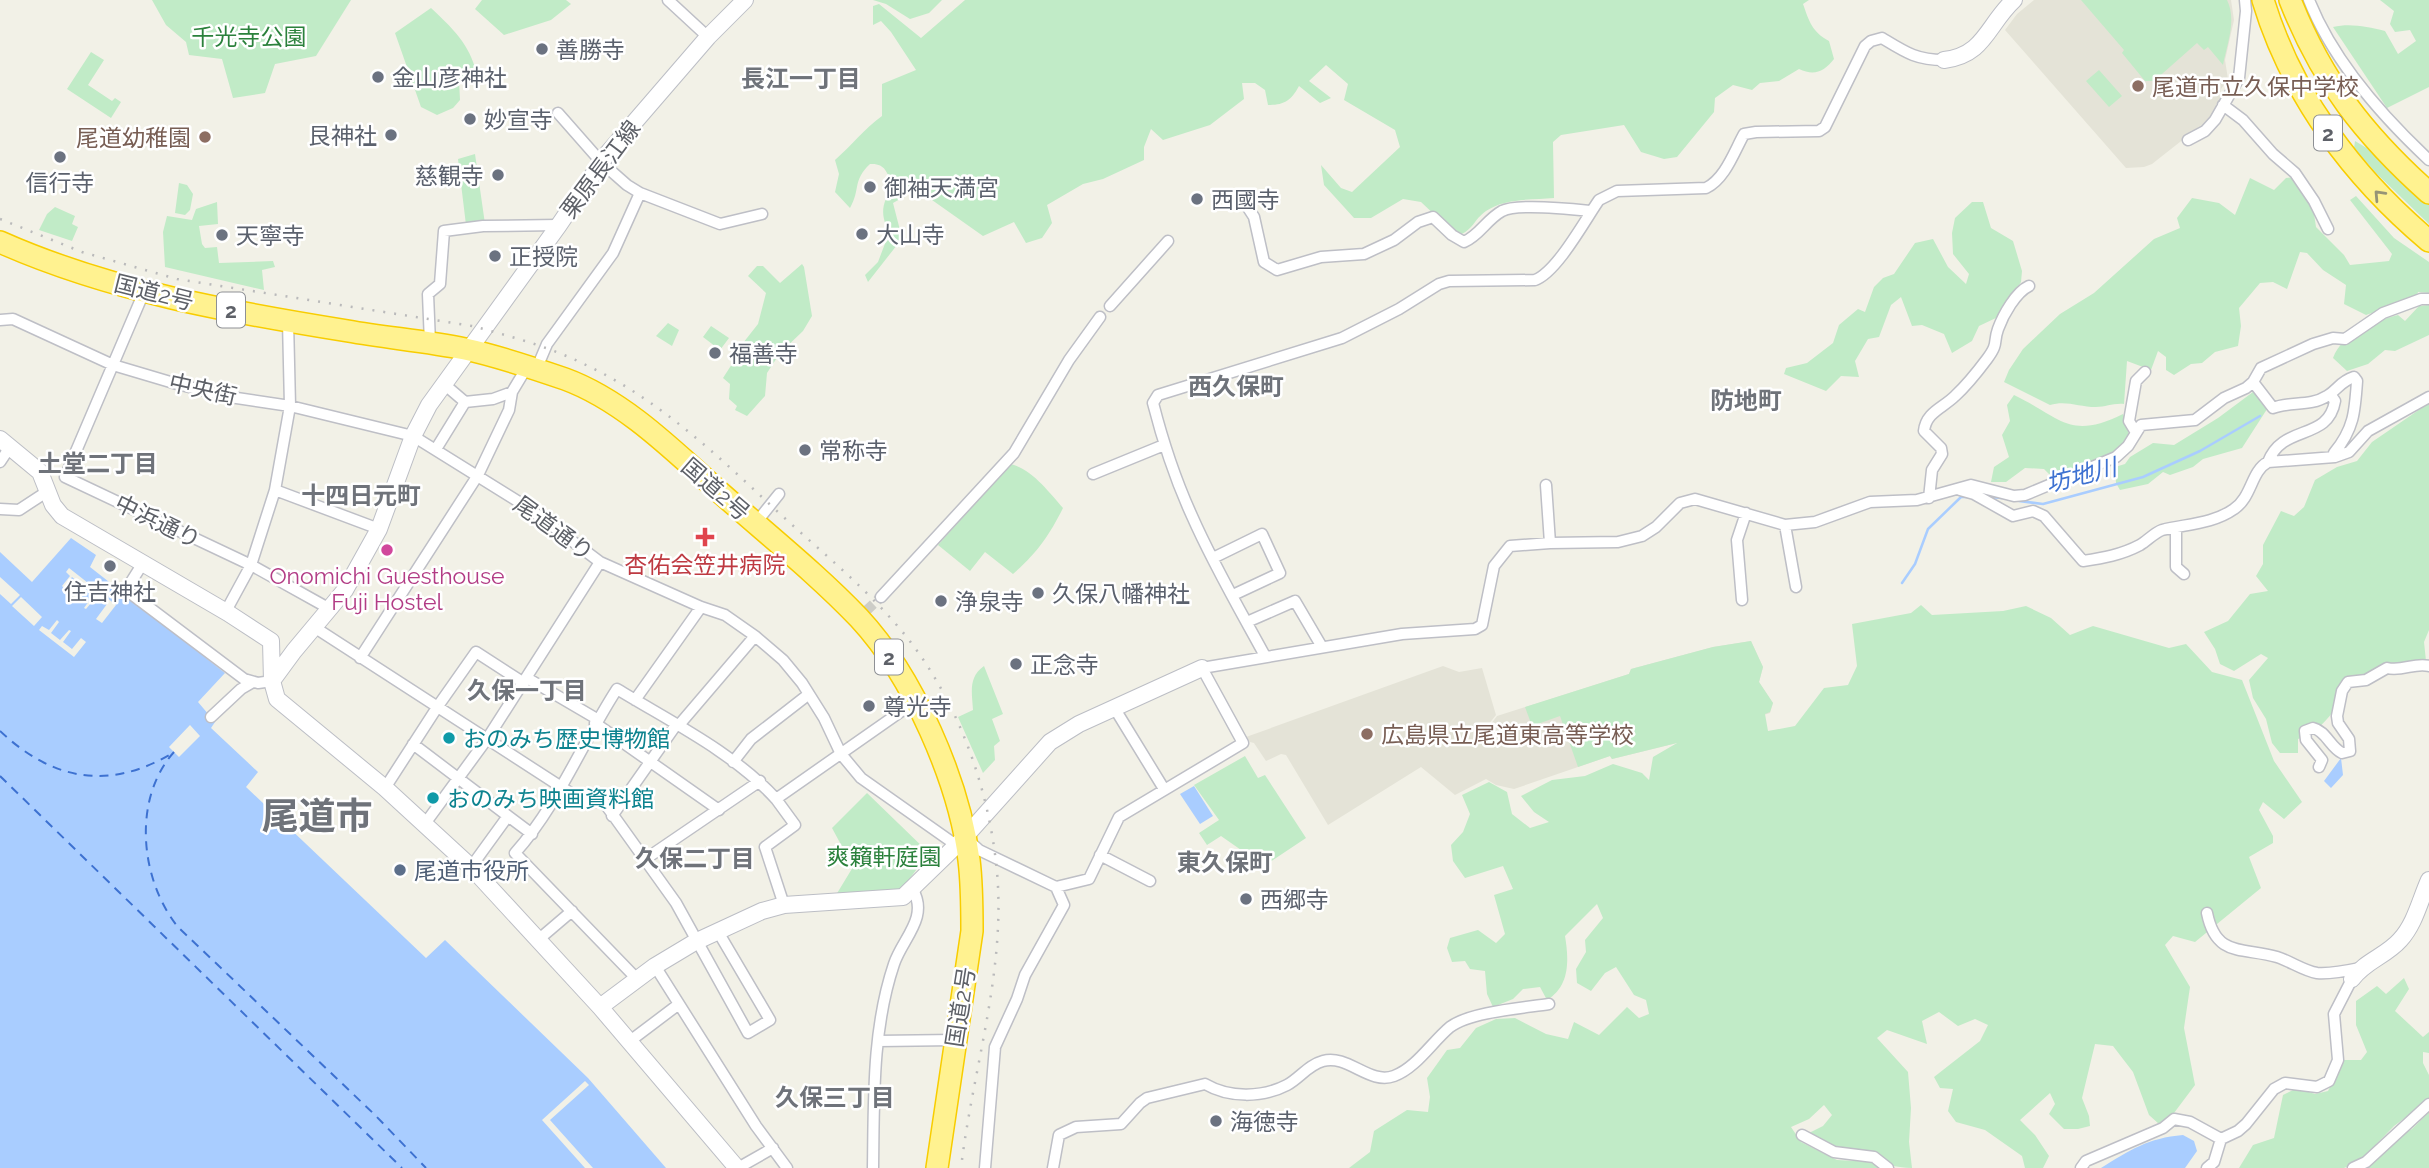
<svg xmlns="http://www.w3.org/2000/svg" width="2429" height="1168" font-family="Raleway,'Noto Sans JP',sans-serif">
<rect width="100%" height="100%" fill="#f2f1e7"/>
<path fill="#e4e3d7" d="M2034,0H2231L2234,20L2225,60L2228,79L2221,89V102L2215,118L2185,138L2152,164L2144,167L2126,168L2005,30L2017,14Z
M1751,641L1763,667L1759,682L1773,703L1770,713L1673,744L1612,759L1610,756L1514,789L1496,785L1486,779L1455,795L1421,767L1328,825L1286,755L1281,754L1266,761L1254,743L1250,742L1246,737L1443,666L1459,672L1482,668L1496,715L1476,740L1466,743L1467,745L1482,736L1497,716L1629,674L1631,669L1713,647Z"/>
<path fill="#c1ebc7" d="M152,0H351L316,56L275,64L265,93L233,98L222,59L189,55L186,42L166,25Z
M482,0H566L571,4L551,20L504,35L475,9Z
M873,0H942L929,13L910,19L886,4Z
M965,0H1809L1803,4C1809,21 1812,32 1829,41L1834,59C1824,72 1814,76 1799,69L1779,81L1760,83L1752,90L1733,85L1715,98L1714,112L1677,157L1664,159L1641,152L1624,125L1561,135L1553,142L1554,198C1532,200 1505,198 1486,211C1473,220 1474,230 1457,236L1421,202L1403,199L1371,218H1354L1324,185L1321,165L1341,188L1352,192L1400,147L1395,130L1344,100L1348,84L1326,65L1309,81L1331,98L1320,103L1299,86C1291,101 1284,105 1268,105L1265,90L1255,83H1242L1244,99L1210,125L1163,140L1151,129L1144,147V160L1103,179L1083,184L1047,205L1052,223L1042,238L1026,243L1014,222L983,236L932,200L921,187L893,203L901,234L897,245L868,282L865,275L878,262L889,233C879,211 883,205 892,185C887,172 885,163 870,164C852,181 861,189 850,208L835,192L839,174L835,160C852,145 864,129 882,116V84L916,70L891,32L881,21L873,25V6L879,4L921,38Z
M2081,0H2227C2237,20 2227,44 2223,65L2208,47L2204,50L2197,43L2154,81H2145L2122,53L2124,50Z
M2380,0H2429V87L2387,108L2333,27C2351,23 2367,27 2385,31L2398,54L2416,41L2410,30L2395,32L2390,24L2394,11Z
M431,8C453,29 469,43 477,74L459,80L460,100L453,108L437,115L421,107L395,33Z
M91,52L104,60L88,85L112,101L115,98L121,102L111,118L67,89Z
M2099,70L2122,96L2109,107L2086,81Z
M2355,141L2370,150L2429,205V224L2377,174L2354,148Z
M475,154L485,224L466,225L458,159Z
M2295,177L2312,200L2316,227L2344,255L2350,265L2389,261L2392,254L2350,200L2356,196L2394,238L2429,262V293L2418,292L2416,298L2366,315L2344,304L2346,285L2323,270L2307,253L2300,252L2287,289L2273,282L2260,283L2239,308L2241,326L2238,346L2215,352L2202,363L2191,364L2174,375L2166,370V357L2158,351L2151,370L2127,361L2124,404C2113,403 2106,407 2096,407C2079,407 2066,400 2050,405L2004,382L2009,370L2023,349L2060,314L2094,293L2154,239L2180,228L2177,218L2192,198L2219,203L2235,215L2250,178L2274,190L2286,178Z
M179,183L187,185L193,194L190,210L185,215L175,213Z
M217,202L218,224L199,226L202,244L205,248L217,247L219,263L273,261L275,267L262,270L264,290L165,267L163,232L167,216L192,220L196,209Z
M1972,202H1983L1991,228L2013,241L2022,271L2021,282L1998,317L1979,326L1972,341L1952,353L1944,334L1922,325L1912,326L1901,297L1891,305L1879,337L1868,339L1855,361L1859,377L1841,376L1826,391L1784,374L1786,368L1807,363L1833,343L1839,325L1858,309L1865,312L1874,287L1883,278L1894,274L1915,243L1933,239L1948,267L1966,284L1969,274L1953,254L1952,233L1955,218Z
M55,207L75,216L72,224L78,227L72,241L39,230L47,214Z
M802,264L804,267L812,316L803,331L780,353L767,373L765,396L747,416L735,410L737,406L729,399L730,384L723,378L732,364V357L758,324L766,293L748,276L757,266H763L780,283Z
M2429,305V335L2395,351L2385,350L2368,364L2347,371L2333,358C2343,332 2373,322 2398,315L2405,321L2419,306Z
M668,323L679,330L672,346L656,336Z
M711,326L729,338L720,350L703,337Z
M2253,392L2269,406L2242,448L2203,459L2193,467L2170,475L2163,472L2148,484L2120,490L2116,483L2115,467L2125,464L2130,457L2153,443L2174,445L2218,418Z
M2014,395C2060,417 2069,441 2123,414L2129,429L2127,441L2113,454L2051,476L2044,469L2025,468L2006,482H1991L1994,467L2009,457L2002,435L2010,421L2007,405Z
M2429,403V630L2424,642L2426,661L2349,682C2338,706 2325,730 2298,739V753H2280L2272,743L2266,719L2253,698L2249,680L2268,658L2261,654L2234,671L2220,664L2215,649L2204,632L2228,621L2250,594L2268,591L2256,576L2263,564V545L2281,511L2294,516L2304,507L2315,480L2337,467L2357,461L2372,442Z
M1010,464C1031,468 1049,492 1063,508C1049,536 1037,553 1013,574L985,552L970,571L938,545Z
M1921,605L1932,615L2003,611L2026,606L2051,618L2070,635L2093,626L2169,648L2186,644L2212,672L2242,680L2274,761L2302,802L2284,819L2263,802L2259,810L2273,836V843L2249,857L2261,888L2195,942L2173,936L2165,945L2190,987L2184,1028L2195,1085L2174,1113L2159,1124L2149,1115L2133,1072L2113,1046L2095,1044L2082,1098L2089,1116L2090,1126L2078,1129H2064L2049,1114L2055,1104L2050,1093L2020,1120L2035,1135L2049,1156L2043,1168H2025L2022,1156L1985,1130L1956,1122L1948,1111L1953,1089L1940,1088L1934,1077L1980,1041L1988,1025L1975,1019L1958,1026L1939,1012L1922,1021L1927,1044L1887,1030L1877,1038L1908,1072L1911,1108L1909,1142L1912,1168C1882,1168 1835,1147 1807,1134L1823,1126L1832,1115L1824,1105L1809,1119L1791,1127L1801,1142L1837,1160L1873,1162L1881,1168H1349L1370,1152L1374,1131L1407,1110L1428,1112L1430,1097L1427,1078L1447,1050L1460,1048L1476,1028L1496,1019L1515,1018L1546,1034L1568,1039L1574,1022L1599,1035L1627,1007L1639,1018L1649,1014L1646,1000L1634,995L1616,967L1605,973L1591,991L1577,983L1576,969L1586,952L1585,940L1603,918L1597,904L1565,936C1569,960 1570,986 1547,1000L1540,987L1523,989L1513,999L1493,1007L1487,994L1485,971L1470,969L1465,961L1452,962L1447,948L1450,938L1478,930L1496,943L1505,934L1494,895L1513,889L1503,866L1465,878L1453,861L1451,845L1463,832L1470,814L1462,795L1489,782L1507,792L1512,814L1530,828L1549,822L1534,812L1521,796L1552,780L1585,776L1613,764L1642,773L1649,780L1653,757L1677,743L1612,759L1610,756L1578,767L1560,716L1532,726L1525,707L1629,674L1631,669L1713,647L1751,641L1763,667L1759,682L1773,703L1770,712L1765,714L1768,731L1795,726L1824,688L1848,685L1857,666L1852,624L1911,613Z
M984,666L1003,714L992,719L1000,741L994,746L995,760L983,773L958,717L973,710C972,693 968,677 984,666Z
M1245,756L1258,778L1265,775L1306,838L1264,866L1221,836L1207,845L1199,833L1219,820L1194,785Z
M867,793L929,853L898,894L836,895L853,867L832,828Z
M2404,978L2409,989L2395,1011L2423,1037L2429,1032V1053L2423,1052V1063L2429,1075V1100L2394,1126L2360,1161L2344,1168H2239L2253,1145L2274,1138L2283,1095L2297,1088L2315,1094L2328,1091L2343,1060H2361L2367,1052L2356,1025V1001L2377,986L2386,994Z
M2429,1112V1168H2367L2396,1138L2412,1129Z"/>
<path fill="#a9cdff" d="M71,538L96,555L90,567L225,673L198,702L215,722L211,728L258,772L246,787L426,958L445,940L588,1078L666,1168H0V552L32,582Z
M2341,758L2343,775L2331,788L2324,781Z
M1194,786L1213,816L1200,824L1180,794Z
M2183,1135L2194,1141L2197,1151L2185,1168H2101C2130,1150 2148,1138 2183,1135Z"/>
<path fill="#f2f1e7" d="M69,568L116,605L102,623L96,619L107,604L97,596L86,609L84,608L94,594L84,586L74,599L72,597L81,585L72,577L64,588L62,586L70,576L66,572Z
M0,577L20,595L11,604L0,594Z
M21,597L42,617L34,626L12,606Z
M57,620L59,622L51,633L60,640L69,630L71,631L63,642L72,649L81,638L86,642L74,657L39,630L42,626L49,630Z
M190,725L200,736L179,757L169,747Z
M585,1081L589,1085L550,1120L593,1168H585L542,1120Z"/>
<g fill="none" stroke-linecap="round" stroke-linejoin="round">
<path stroke="#a9cdff" stroke-width="2.5" d="M1988,497L2002,498
M2019,501L2043,504L2143,477L2200,451L2260,416
M1902,583L1915,564L1928,529L1961,497H1968"/>
<path stroke="#3d71d1" stroke-width="2" stroke-dasharray="9 7" stroke-linecap="butt" d="M0,731C52,780 108,791 171,754
M174,752C132,799 140,880 178,927L375,1115L426,1168
M0,776L402,1168"/>
<path stroke="#cdcdc7" stroke-width="10" stroke-dasharray="10 5" stroke-linecap="butt" d="M866,611L881,597"/>
<defs>
<path id="street" d="M668,0L708,37
M2309,0C2333,61 2382,116 2429,160
M2223,105L2243,120L2273,154L2295,173L2314,201L2328,229
M558,113L602,163L627,185L640,193L720,224L762,214
M2188,140L2205,131L2215,120L2239,78L2246,11L2245,0
M1241,197L1254,217L1264,262L1277,270L1321,257L1364,254L1394,240L1418,222L1433,217L1452,235L1464,242C1480,235 1486,220 1502,211C1517,203 1572,209 1591,211
M1110,306L1168,241
M0,320L13,319L113,365L177,384L230,397L290,406L413,436L527,507L600,562L701,607L725,615L755,636L783,660L802,683L824,718L841,754L861,778L956,845
M430,343L428,294L440,284L444,231L483,226L559,225
M536,370L547,344L613,253L640,193
M2253,382L2273,408C2290,401 2310,407 2327,396C2339,389 2339,382 2354,377L2357,381C2355,411 2354,429 2334,453L2335,457
M444,384L465,402
M2135,431L2129,421L2136,381L2145,372
M436,449L465,402L493,399L512,392
M0,462L10,447
M2268,462C2283,423 2328,442 2335,401L2330,394
M1093,474L1164,445
M65,477L251,565L330,609
M65,477L144,292
M1546,485L1550,543
M275,490L379,529
M1960,490L1974,494L2013,516L2033,511L2044,516L2083,561C2103,558 2121,555 2140,545C2147,541 2154,533 2162,530C2186,524 2213,524 2234,509C2252,497 2251,471 2268,462L2335,457L2349,452L2368,431L2429,397
M1929,498L1932,470L1942,454L1941,448L1924,431C1926,412 1943,408 1955,396C1967,385 1978,371 1987,359C1999,343 1993,343 1998,329C2003,315 2016,292 2029,286
M0,509L19,510L48,491
M755,524L779,494
M1785,525L1796,587
M2176,528V567L2184,574
M1213,558L1262,534L1280,573L1233,595
M143,563L126,590L244,679L258,683L272,681
M881,597L1014,453L1069,360L1100,317
M1742,600L1737,540L1746,513
M226,611L251,565L275,490L290,406L288,321
M1247,622L1295,601L1322,647
M314,627L586,803L603,801L676,903L748,1033L770,1020L717,930
M1265,656C1240,610 1213,564 1192,516C1175,479 1163,442 1153,403L1158,395L1342,338L1399,309L1439,284L1449,281L1535,280C1557,272 1585,220 1599,200L1617,191L1706,188C1725,179 1734,152 1744,134L1756,132L1819,131L1825,127L1865,46L1871,41L1882,38C1905,52 1916,60 1944,60
M360,658L478,475L509,410L512,392L527,367
M527,678L597,719
M635,700L701,607
M1115,709L1164,789
M211,717L241,689L253,682
M595,723L719,810
M679,725L755,636
M413,744L508,816
M733,762L751,739L809,694
M2319,767L2322,760L2306,740L2305,731L2313,728C2326,731 2330,747 2342,753L2350,751L2349,739L2338,723L2337,716L2342,691L2348,682L2366,680L2387,668C2402,672 2415,662 2429,666
M385,788L438,706L476,652L524,683
M776,799L795,825L765,847L784,905
M612,816L676,725
M424,825L487,739L600,562
M967,839L979,850L1056,887L1064,905L1025,975L1017,999L995,1047L985,1168
M1100,855L1150,881
M644,860L760,781
M471,867L508,816L532,834
M1056,887L1089,879L1119,817L1243,743L1202,668L1402,634L1475,629L1482,625L1494,566L1510,546L1550,543L1618,542L1642,536L1656,527L1680,503L1695,499L1785,525L1815,522L1870,502L1917,500L1971,485L2014,496L2025,495L2116,457L2128,446L2141,425L2195,420L2224,398L2246,388L2253,382L2261,368L2313,344L2333,338L2345,339L2383,313L2421,299H2429
M2207,913C2216,958 2243,947 2277,957C2290,961 2304,971 2317,973C2331,974 2346,971 2360,968
M538,940L572,911
M655,966L756,1126L787,1168
M637,979L515,853C558,805 582,743 617,689C671,722 733,752 776,799L916,701
M630,1041L679,1004
M878,1041L955,1040
M1802,1135L1834,1152L1874,1157L1888,1168
M738,1168L773,1148
M873,1168C874,1100 872,1029 894,964C902,939 929,918 913,890
M1053,1168L1059,1135L1076,1127L1121,1124L1140,1103L1147,1098L1205,1084C1229,1098 1262,1098 1287,1085C1300,1078 1308,1065 1323,1061C1348,1054 1369,1085 1394,1076C1416,1068 1432,1042 1450,1027C1470,1012 1523,1008 1549,1004
M2081,1168L2086,1161L2163,1128L2174,1119L2190,1122L2221,1139
M2207,1168L2214,1162L2221,1139L2238,1131L2246,1124L2274,1089L2285,1083L2317,1087L2329,1081L2338,1060L2334,1014L2352,979
M2353,1168L2366,1162L2429,1104"/>
<path id="secondary" d="M1944,60C1985,55 1987,25 2014,0
M0,439L40,472L53,505L62,516L228,613L271,641L272,681L277,699L385,788L471,867L600,1007L737,1168
M272,681L294,651L345,590L379,529L413,436L429,405L559,225L607,154L708,37L745,0
M2352,979C2365,961 2386,956 2400,940C2415,924 2420,900 2429,880
M600,1007L655,966L695,942L762,911L784,905L903,897L964,838L1050,742L1079,724L1202,668"/>
<path id="highway" d="M2263,0C2292,96 2353,177 2429,241
M2290,0C2322,81 2364,135 2429,193
M0,242C110,291 230,312 348,331C387,338 426,341 465,349C498,356 533,368 565,379C625,401 676,453 723,495C768,535 817,574 859,618C913,676 959,781 969,860C972,884 972,907 972,931L937,1168"/>
</defs>
<use href="#street" stroke="#bebfc6" stroke-width="13"/>
<use href="#secondary" stroke="#bcbec5" stroke-width="18"/>
<use href="#highway" stroke="#f8cd00" stroke-width="24"/>
<use href="#street" stroke="#fff" stroke-width="10"/>
<use href="#secondary" stroke="#fff" stroke-width="16"/>
<use href="#highway" stroke="#fff290" stroke-width="21"/>
<path stroke="#bababb" stroke-width="2.5" stroke-dasharray="2 9" stroke-linecap="butt" d="M0,219L82,252L177,279L472,326C510,336 550,347 586,365C660,400 719,457 778,512C817,548 859,582 894,622C952,687 986,776 996,862C1008,966 973,1066 961,1168"/>
</g>
<defs><path id="oneway-chevron" d="M-2-3.5L2.5 0L-2 3.5" fill="none" stroke-width="1.6" stroke-linecap="round" stroke-linejoin="round" transform="scale(1.75)"/></defs>
<use stroke="#969476" href="#oneway-chevron" transform="translate(2379 195) rotate(-133)"/>
<g fill="#6b7280" stroke="#fff" stroke-width="2.5">
<circle cx="542" cy="49" r="7"/>
<circle cx="378" cy="77" r="7"/>
<circle cx="470" cy="119" r="7"/>
<circle cx="391" cy="135" r="7"/>
<circle cx="60" cy="157" r="7"/>
<circle cx="498" cy="175" r="7"/>
<circle cx="870" cy="187" r="7"/>
<circle cx="1197" cy="199" r="7"/>
<circle cx="862" cy="234" r="7"/>
<circle cx="222" cy="235" r="7"/>
<circle cx="495" cy="256" r="7"/>
<circle cx="715" cy="353" r="7"/>
<circle cx="805" cy="450" r="7"/>
<circle cx="110" cy="566" r="7"/>
<circle cx="1038" cy="593" r="7"/>
<circle cx="941" cy="601" r="7"/>
<circle cx="1016" cy="664" r="7"/>
<circle cx="869" cy="706" r="7"/>
<circle cx="1246" cy="899" r="7"/>
<circle cx="1216" cy="1121" r="7"/>
</g>
<g fill="#8d6e63" stroke="#fff" stroke-width="2.5">
<circle cx="2138" cy="86" r="7"/>
<circle cx="205" cy="137" r="7"/>
<circle cx="1367" cy="734" r="7"/>
</g>
<path fill="#e0444e" stroke="#fff" stroke-width="2.5" d="M701.5 526.5h7v7h7v7h-7v7h-7v-7h-7v-7h7z"/>
<circle fill="#d1479c" stroke="#fff" stroke-width="2.5" cx="387" cy="550" r="7"/>
<g fill="#0f9aa8" stroke="#fff" stroke-width="2.5">
<circle cx="449" cy="738" r="7"/>
<circle cx="433" cy="798" r="7"/>
</g>
<circle fill="#5c6f8a" stroke="#fff" stroke-width="2.5" cx="400" cy="870" r="7"/>
<g text-anchor="middle" dominant-baseline="central" stroke-width="5" stroke-linejoin="round" paint-order="stroke">
<g fill="#fff" stroke="#8e9095" stroke-width="2">
<rect x="2314" y="115.5" width="28" height="35" rx="5"/>
<rect x="217" y="292.5" width="28" height="35" rx="5"/>
<rect x="875" y="639.5" width="28" height="35" rx="5"/>
</g>
<g font-size="21" font-weight="bold" fill="#5e6168">
<text x="2328" y="133">2</text>
<text x="231" y="310">2</text>
<text x="889" y="657">2</text>
</g>
<g font-size="23" fill="#2b813c" stroke="#fff">
<text x="249" y="36">千光寺公園</text>
<text x="884" y="856">爽籟軒庭園</text>
</g>
<g font-size="23" fill="#5b616d" stroke="#fff" text-anchor="start">
<text x="556" y="49">善勝寺</text>
<text x="392" y="77">金山彦神社</text>
<text x="484" y="119">妙宣寺</text>
<text x="377" y="135" text-anchor="end">艮神社</text>
<text x="484" y="175" text-anchor="end">慈観寺</text>
<text x="60" y="182" text-anchor="middle">信行寺</text>
<text x="884" y="187">御袖天満宮</text>
<text x="1211" y="199">西國寺</text>
<text x="876" y="234">大山寺</text>
<text x="236" y="235">天寧寺</text>
<text x="509" y="256">正授院</text>
<text x="729" y="353">福善寺</text>
<text x="819" y="450">常称寺</text>
<text x="110" y="591" text-anchor="middle">住吉神社</text>
<text x="1052" y="593">久保八幡神社</text>
<text x="955" y="601">浄泉寺</text>
<text x="1030" y="664">正念寺</text>
<text x="883" y="706">尊光寺</text>
<text x="1260" y="899">西郷寺</text>
<text x="1230" y="1121">海徳寺</text>
</g>
<g font-size="23" fill="#785e54" stroke="#fff" text-anchor="start">
<text x="2152" y="86">尾道市立久保中学校</text>
<text x="191" y="137" text-anchor="end">尾道幼稚園</text>
<text x="1381" y="734">広島県立尾道東高等学校</text>
</g>
<g font-size="23" fill="#5e6168" stroke="#fff">
<text transform="translate(600 169) rotate(-53)">栗原長江線</text>
<text transform="translate(154 292) rotate(14)">国道2号</text>
<text transform="translate(203 389) rotate(13)">中央街</text>
<text transform="translate(716 489) rotate(41)">国道2号</text>
<text transform="translate(158 521) rotate(26)">中浜通り</text>
<text transform="translate(554 528) rotate(36)">尾道通り</text>
<text transform="translate(960 1007) rotate(-81)">国道2号</text>
</g>
<g font-size="23" fill="#be3a42" stroke="#fff">
<text x="705" y="564">杏佑会笠井病院</text>
</g>
<g font-size="23" fill="#b23c85" stroke="#fff">
<text x="387" y="575">Onomichi Guesthouse<tspan x="387" dy="26">Fuji Hostel</tspan></text>
</g>
<g font-size="23" fill="#0d838f" stroke="#fff" text-anchor="start">
<text x="463" y="738">おのみち歴史博物館</text>
<text x="447" y="798">おのみち映画資料館</text>
</g>
<g font-size="23" fill="#4e5e75" stroke="#fff" text-anchor="start">
<text x="414" y="870">尾道市役所</text>
</g>
<g font-size="24" font-weight="bold" fill="#6f737a" stroke="#fff">
<text x="801" y="78">長江一丁目</text>
<text x="1236" y="386">西久保町</text>
<text x="1746" y="400">防地町</text>
<text x="98" y="463">土堂二丁目</text>
<text x="361" y="495">十四日元町</text>
<text x="527" y="690">久保一丁目</text>
<text x="695" y="858">久保二丁目</text>
<text x="1225" y="862">東久保町</text>
<text x="835" y="1097">久保三丁目</text>
</g>
<g font-size="24" font-style="italic" fill="#3d71d1" stroke="#fff">
<text transform="translate(2081 475) rotate(-14)">坊地川</text>
</g>
<g font-size="37" font-weight="bold" fill="#6f737a" stroke="#fff">
<text x="317" y="816">尾道市</text>
</g>
</g>
</svg>
